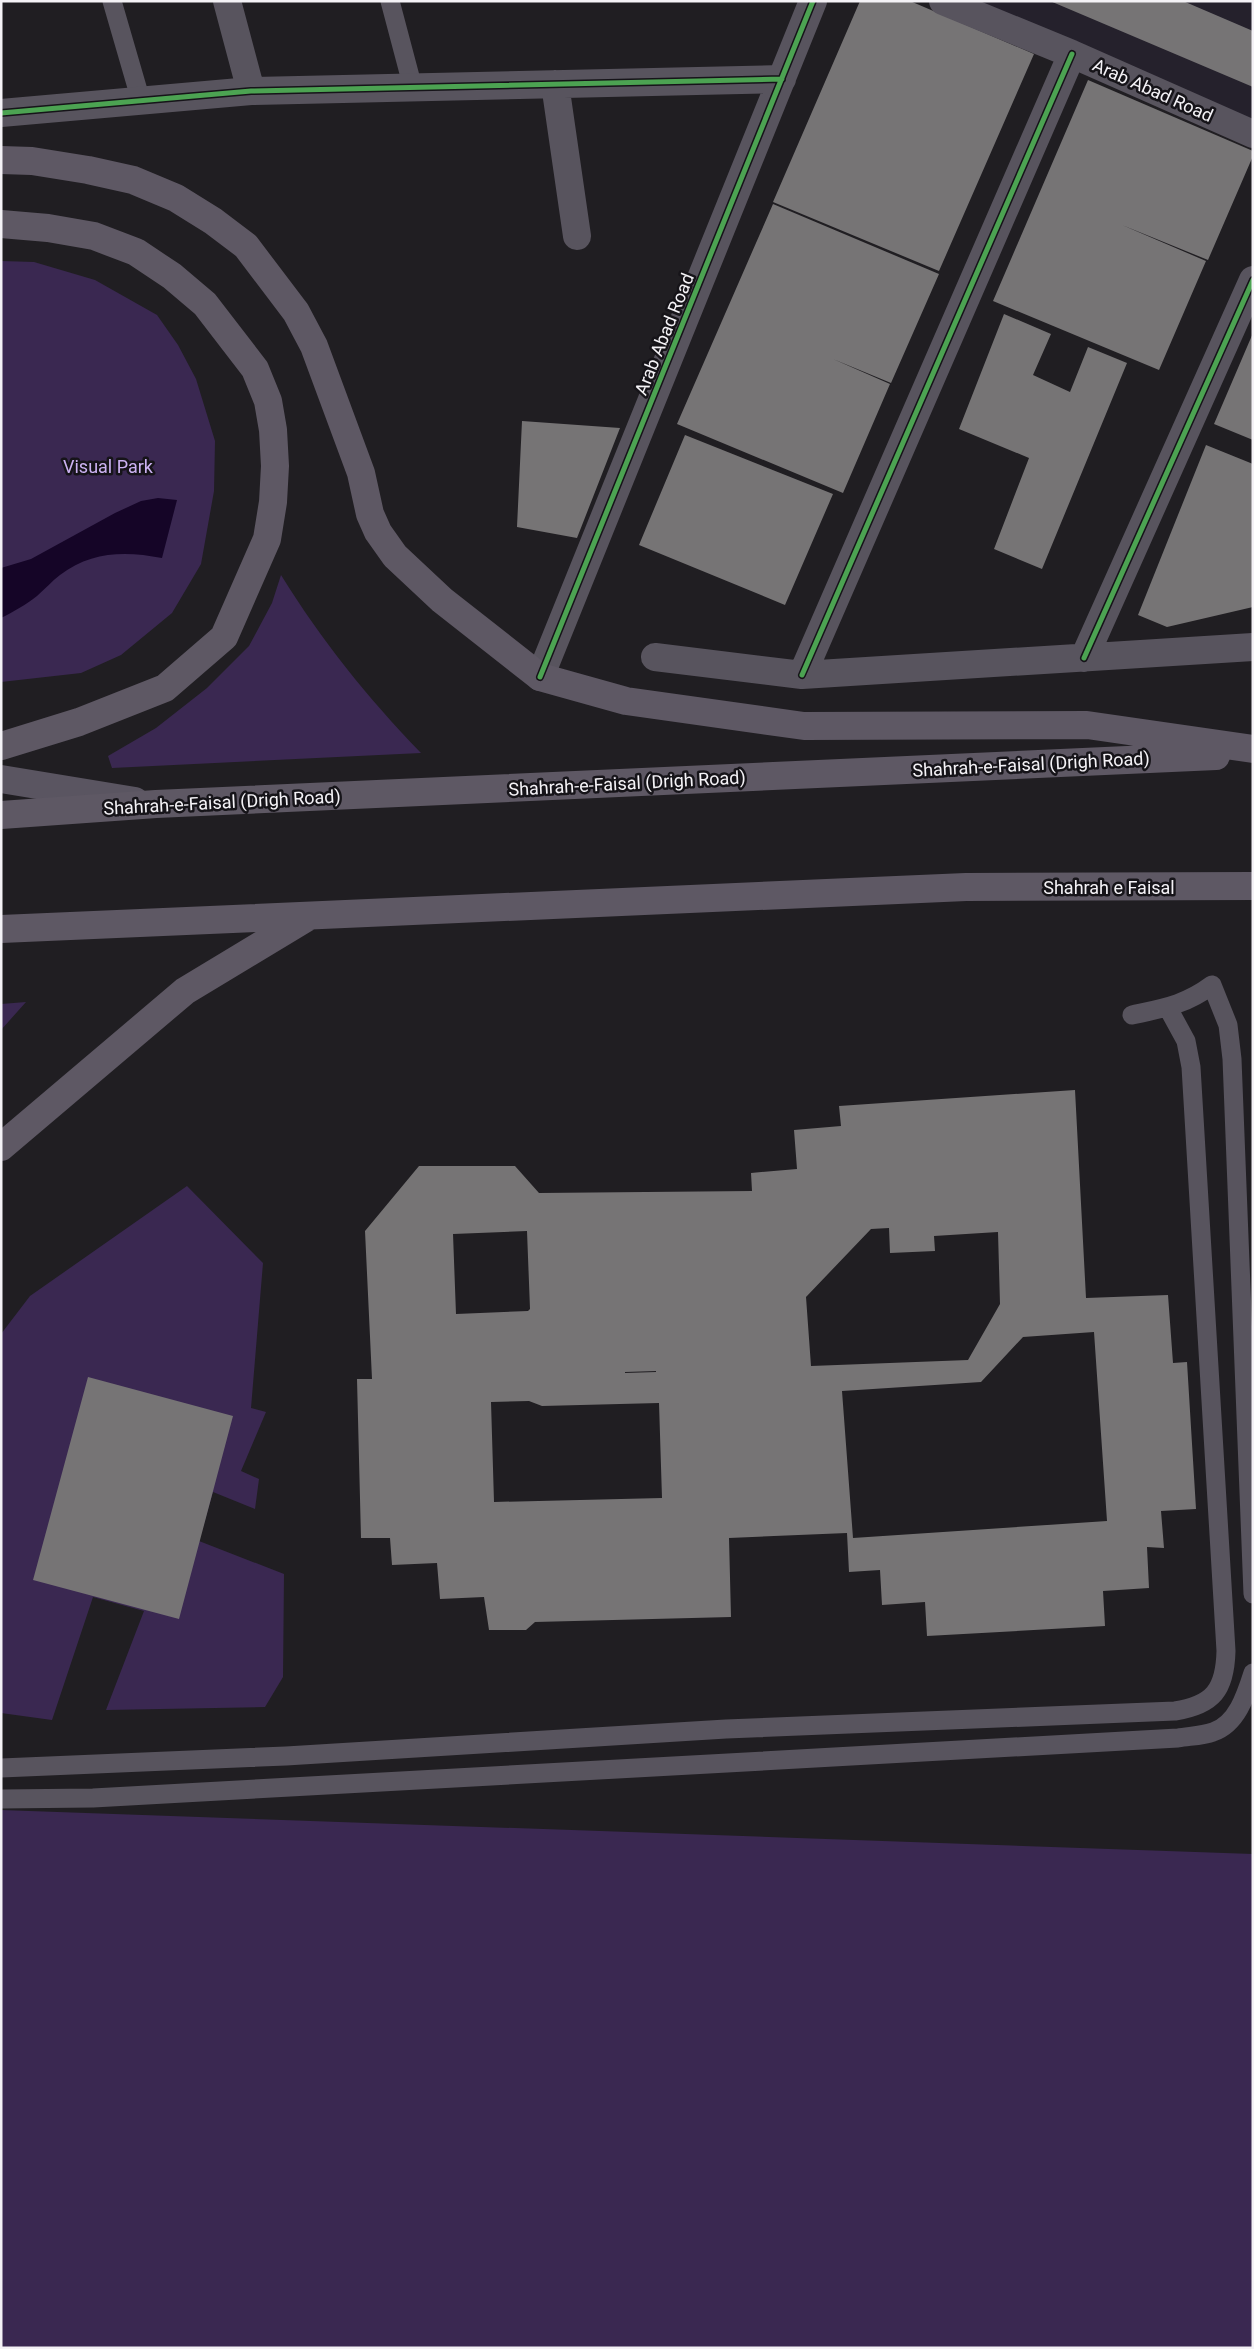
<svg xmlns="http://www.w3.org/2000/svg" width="1254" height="2349" font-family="Roboto,sans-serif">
<rect width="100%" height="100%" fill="#201e22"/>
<path fill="#25212c" d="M943,1H1253V134Z"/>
<path fill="#3a2851" d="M1,261L34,262L95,280L157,315L178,345L196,379L215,441L214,491L201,564L172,613L121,655L81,673L1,682Z
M281,575C322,641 367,697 421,753L112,768L108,756L156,728L207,688L249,646L272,603Z
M26,1002L1,1030V1004Z
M187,1186L263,1263L251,1408L266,1412L241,1471L259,1479L255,1509L213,1492L199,1541L284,1574L283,1677L265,1707L106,1710L144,1611L93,1597L52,1720L1,1713V1334L30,1296Z
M1,1810L1253,1854V2348H1Z"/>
<path fill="#150527" d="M158,498L177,500L162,558C126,551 91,551 60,575C52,581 45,589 37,596C27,604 13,612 1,618V568L31,559L115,513L141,501Z"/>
<path fill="#767475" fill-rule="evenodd" d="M860,1H910L1034,54L939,271L773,202Z
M1050,1H1183L1253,31V87Z
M1088,80L1253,151V156L1208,260L1122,225L1206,261L1159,370L993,301Z
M773,204L939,274L891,383L833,359L890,384L843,493L677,424Z
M1004,314L1051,334L1033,375L1070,392L1088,347L1127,363L1042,569L994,549L1029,458L959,429Z
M1253,333V440L1214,424Z
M522,421L620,428L577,538L517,527Z
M685,435L833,494L785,605L639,545Z
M1206,445L1253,464V607L1167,627L1138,615Z
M1075,1090L1086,1298L1168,1295L1173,1363L1187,1362L1196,1509L1161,1511L1164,1548L1147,1547L1149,1588L1103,1591L1105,1626L927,1636L925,1602L882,1605L880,1570L849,1572L847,1533L729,1538L731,1617L535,1622L526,1630H489L484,1597L440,1599L437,1563L392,1565L390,1538H361L357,1379H372L365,1231L419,1166H515L539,1193L752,1191L751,1173L797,1169L794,1130L841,1126L839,1106ZM889,1228L890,1253L935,1251L934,1236L998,1232L1000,1304L968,1360L811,1366L806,1297L871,1229ZM527,1231L530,1309L528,1311L456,1314L453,1234ZM1094,1332L1107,1521L853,1538L842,1391L981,1382L1023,1337ZM656,1371V1372L625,1373V1372ZM529,1401L542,1406L659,1403L662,1498L494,1502L491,1402Z
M88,1377L233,1416L179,1619L33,1580Z"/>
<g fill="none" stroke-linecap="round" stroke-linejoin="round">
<path stroke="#58545e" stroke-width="19" d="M112,1L141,101
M390,1L413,88
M1132,1015C1164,1008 1185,1005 1212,985L1228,1025L1232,1059L1253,1594
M1,1768L286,1756L726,1729L1175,1711C1213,1705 1225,1690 1226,1651L1191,1067L1186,1041L1168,1008
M1,1799L93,1798L1178,1738C1189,1736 1202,1736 1213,1732C1237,1724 1246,1695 1253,1673"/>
<path stroke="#58545e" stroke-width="28" d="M227,1L251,91
M943,1L1072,54L1253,134
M555,84L577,236
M1,113L251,91L782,79
M655,657L802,675L1253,647
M1084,658L1253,280
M802,675L1072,54
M540,677L813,1"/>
<path stroke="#5a5561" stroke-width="28" d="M1,779L135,801"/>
<path stroke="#5e5864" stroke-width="28" d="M1,160L32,161L88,170L133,180L176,198L213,221L246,246L296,312L314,346L361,473L370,514L378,532L395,556L442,600L540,677L626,701L804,726L1087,725L1253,749
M1,224L48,228L94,236L136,252L172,276L205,304L255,369L268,401L273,430L275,466L273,502L267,539L224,637L165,688L79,722L1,746
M1,815L156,804L1216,756
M1,929L966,887L1253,886
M1,1147L185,991L306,918"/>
<defs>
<path id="cycleway" d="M1,113L251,91L782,79
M1084,658L1253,280
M802,675L1072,54
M540,677L813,1"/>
</defs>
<use href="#cycleway" stroke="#161419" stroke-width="8"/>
<use href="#cycleway" stroke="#4ca352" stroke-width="5"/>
</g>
<g text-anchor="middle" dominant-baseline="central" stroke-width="5" stroke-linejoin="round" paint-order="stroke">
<g font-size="18" fill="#f4f2f6" stroke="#161419">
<text transform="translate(1153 90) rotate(24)">Arab Abad Road</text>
<text transform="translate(664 334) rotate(-68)">Arab Abad Road</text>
<text transform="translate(1031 764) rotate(-3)">Shahrah-e-Faisal (Drigh Road)</text>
<text transform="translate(627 783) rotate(-3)">Shahrah-e-Faisal (Drigh Road)</text>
<text transform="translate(222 802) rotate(-3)">Shahrah-e-Faisal (Drigh Road)</text>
<text x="1109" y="887">Shahrah e Faisal</text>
</g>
<g font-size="18" fill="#ccb2f2" stroke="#161419">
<text x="108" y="466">Visual Park</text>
</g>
</g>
<rect width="1254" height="2349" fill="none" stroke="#f4f2f6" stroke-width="5"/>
</svg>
